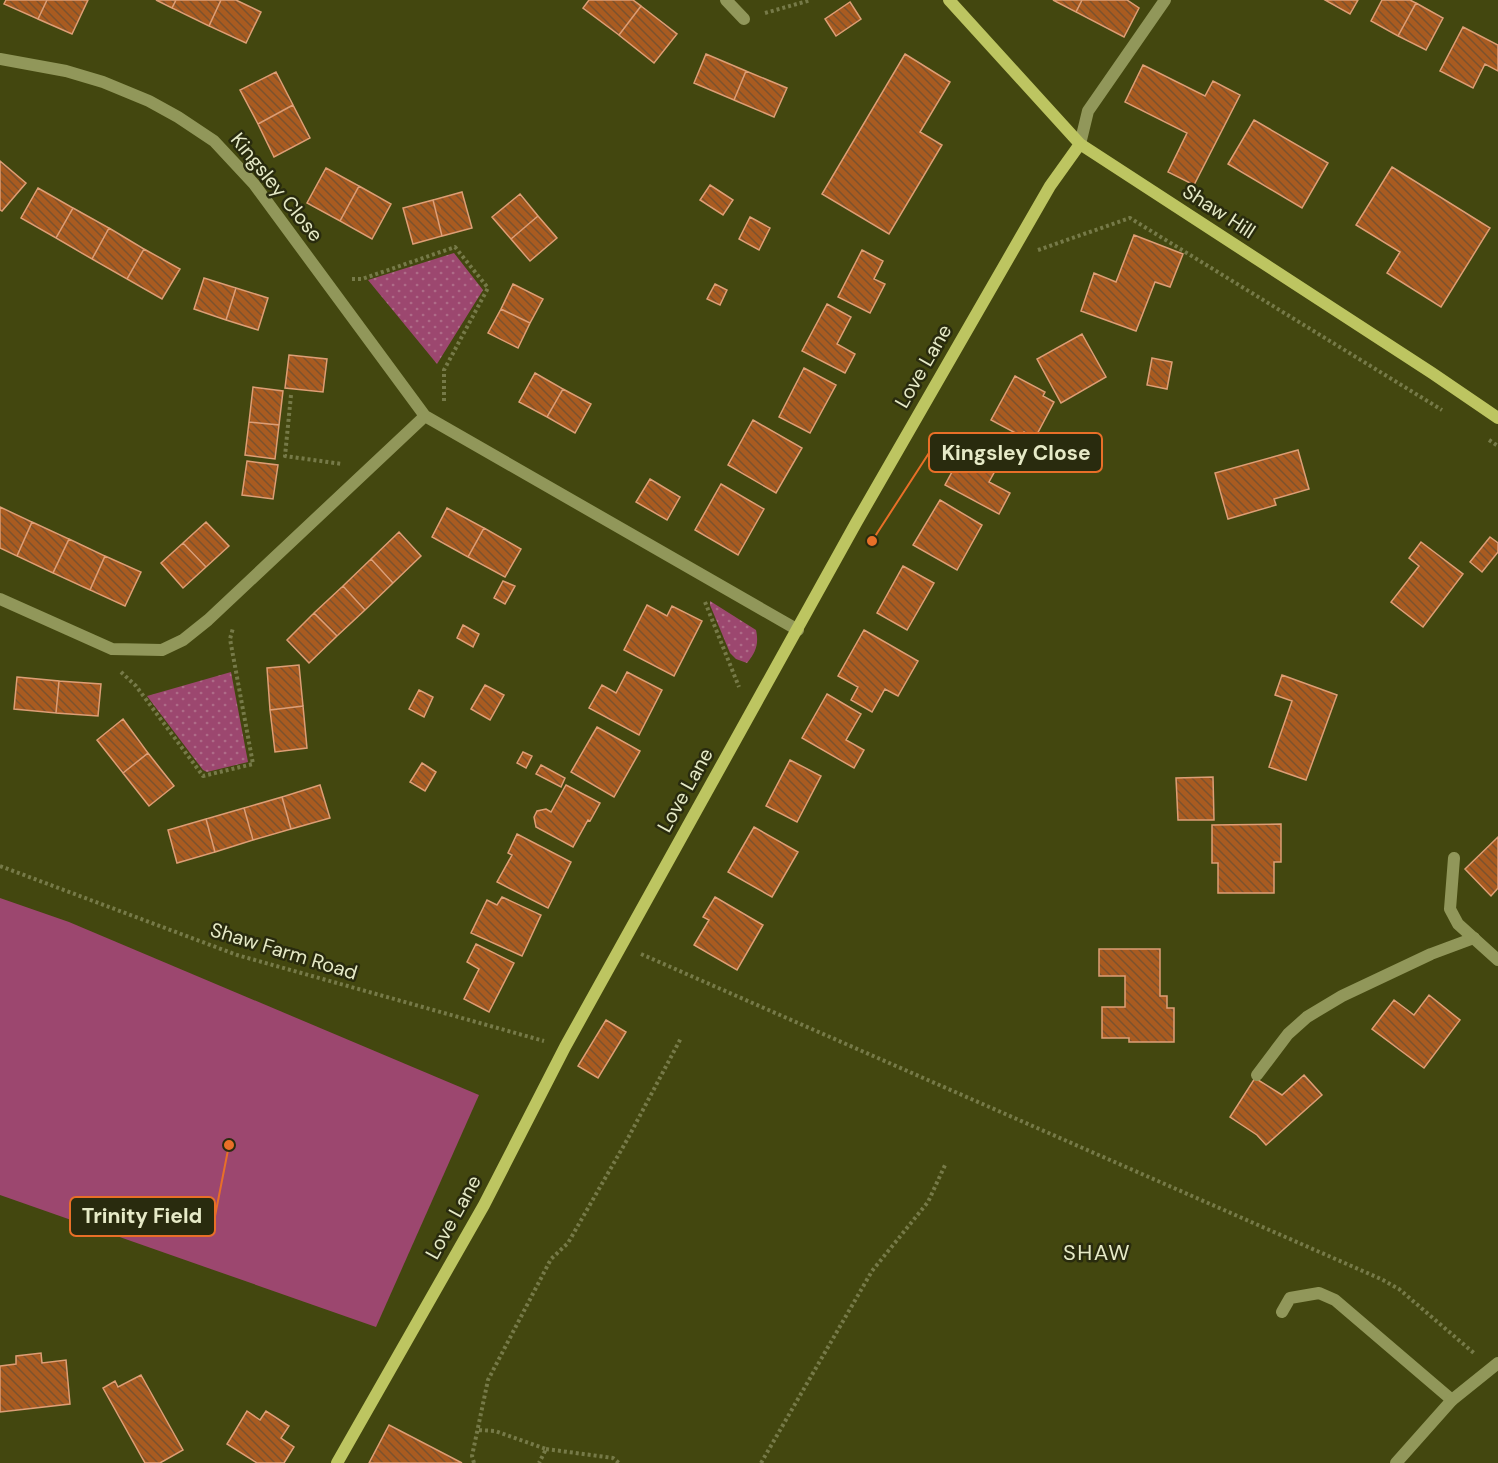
<svg xmlns="http://www.w3.org/2000/svg" width="1498" height="1463" font-family="'DM Sans',sans-serif">
<defs>
<pattern id="grass-dots" width="8" height="8" patternUnits="userSpaceOnUse" patternTransform="scale(1.5)"><rect width="8" height="8" fill="#9c476f"/><path d="M2 2h.1M6 6h.1" fill="none" stroke="#ae6b88" stroke-width="1.8" stroke-linecap="round"/></pattern>
<pattern id="building-back-hatch" width="6" height="6" patternUnits="userSpaceOnUse" patternTransform="scale(1.5)"><rect width="6" height="6" fill="#a95b20"/><path d="M-1 5l2 2M0 0l6 6M5-1l2 2" fill="none" stroke="#7c522d"/></pattern>
</defs>
<rect width="100%" height="100%" fill="#43470f"/>
<path fill="url(#grass-dots)" d="M454,253L483,290L437,364L368,280Z
M710,601L756,630C759,644 756,652 747,663L736,659L730,653L710,605Z
M231,672L248,762L207,772L203,770L147,696Z"/>
<path fill="#9c476f" d="M0,898L69,922L479,1095L376,1327L0,1195Z"/>
<path fill="url(#building-back-hatch)" stroke="#dd9e75" stroke-width="1.5" d="M6,0H47L38,19L4,4Z
M47,0H88L72,34L38,19Z
M156,0H176L172,8Z
M176,0H221L209,26L172,8Z
M221,0H236L261,12L246,43L209,26Z
M589,0H633L641,6L619,35L583,8Z
M1053,0H1082L1076,12Z
M1082,0H1127L1139,8L1124,37L1076,12Z
M1325,0H1358L1350,14Z
M1382,0H1410L1416,3L1398,36L1371,21Z
M850,2L861,19L836,36L825,19Z
M1416,3L1443,18L1426,50L1398,36Z
M641,6L677,34L654,63L619,35Z
M1463,27L1498,45V71L1485,64L1473,88L1440,71Z
M706,54L746,71L734,100L694,83Z
M905,54L950,82L920,132L942,145L889,234L822,194Z
M1143,65L1205,96L1213,81L1240,95L1194,185L1168,172L1187,133L1125,102Z
M746,71L787,88L774,117L734,100Z
M276,72L293,105L258,124L240,90Z
M293,105L310,138L274,157L258,124Z
M1254,120L1328,163L1302,208L1228,164Z
M0,161L26,183L2,211L0,210Z
M1392,167L1490,228L1441,307L1387,273L1400,252L1356,225Z
M326,168L359,186L340,221L307,203Z
M710,185L733,200L723,215L700,200Z
M359,186L391,204L372,239L340,221Z
M38,188L73,208L56,238L21,218Z
M462,192L472,228L442,236L433,200Z
M520,194L538,216L511,239L492,217Z
M433,200L442,236L413,244L403,208Z
M73,208L109,228L92,259L56,238Z
M538,216L557,238L530,261L511,239Z
M750,217L770,228L759,250L739,239Z
M109,228L144,249L127,279L92,259Z
M1134,235L1183,254L1170,287L1155,282L1136,331L1081,311L1094,273L1116,282Z
M144,249L180,269L162,299L127,279Z
M862,250L883,261L874,279L885,284L870,313L838,297Z
M204,278L236,288L226,320L194,309Z
M513,284L543,299L530,323L501,309Z
M715,284L727,290L720,305L707,299Z
M236,288L268,298L258,330L226,320Z
M827,304L851,317L837,344L855,354L845,373L802,351Z
M501,309L530,323L518,348L488,333Z
M1082,334L1106,377L1061,403L1037,359Z
M289,355L327,359L323,392L285,388Z
M1152,358L1172,362L1167,389L1147,385Z
M804,368L836,385L810,433L779,417Z
M535,373L563,389L547,417L519,402Z
M1015,376L1045,392L1043,396L1054,402L1035,438L1024,432L1021,436L991,420Z
M253,387L283,391L279,425L249,422Z
M563,389L591,404L575,433L547,417Z
M753,420L802,448L776,493L728,465Z
M249,422L279,425L275,459L245,455Z
M973,433L1006,451L989,482L1010,493L999,514L945,485Z
M1298,450L1309,489L1274,499L1276,505L1228,519L1215,473Z
M247,461L278,465L273,499L242,495Z
M650,479L680,497L667,520L636,502Z
M721,484L764,509L738,555L695,530Z
M940,500L982,525L957,570L913,545Z
M0,507L32,522L17,556L0,548Z
M447,508L484,528L468,557L432,537Z
M32,522L69,539L53,573L17,556Z
M206,522L229,546L206,567L183,543Z
M484,528L521,549L505,577L468,557Z
M399,532L421,556L393,583L371,559Z
M1490,537L1498,543V552L1482,572L1470,562Z
M69,539L105,556L90,590L53,573Z
M1421,542L1463,574L1423,627L1391,602L1419,566L1409,558Z
M183,543L206,567L183,588L161,563Z
M105,556L141,572L125,606L90,590Z
M371,559L393,583L365,610L343,586Z
M903,566L934,583L907,630L877,613Z
M503,581L515,586L505,604L494,598Z
M343,586L365,610L337,636L314,613Z
M647,605L667,616L672,606L702,621L674,676L624,650Z
M314,613L337,636L309,663L287,640Z
M463,625L479,634L473,647L457,638Z
M864,630L918,661L898,696L885,689L872,712L851,700L858,687L838,676Z
M299,665L303,706L270,710L267,668Z
M627,672L662,690L639,735L589,708L602,685L616,693Z
M1282,675L1337,695L1306,780L1269,767L1292,701L1275,695Z
M17,677L59,681L56,713L14,709Z
M59,681L101,684L98,716L56,713Z
M485,685L504,695L490,720L471,709Z
M419,690L433,697L424,717L409,709Z
M827,694L861,714L846,740L864,750L854,768L802,738Z
M303,706L307,748L275,752L270,710Z
M123,719L148,753L123,773L97,740Z
M597,727L640,751L614,797L571,772Z
M523,752L532,756L526,768L517,763Z
M148,753L174,786L149,806L123,773Z
M790,760L821,776L797,822L766,806Z
M422,763L436,772L425,791L410,782Z
M541,765L565,778L561,787L536,774Z
M1213,777L1214,820H1178L1176,778Z
M320,785L330,818L291,829L282,797Z
M566,785L600,803L590,821L588,820L573,847L536,827L534,817L537,811L546,809L551,812Z
M282,797L291,829L253,840L244,808Z
M244,808L253,840L215,852L206,819Z
M206,819L215,852L177,863L168,830Z
M1281,824V862H1274V893H1218V863H1212V825Z
M754,827L798,852L772,897L728,872Z
M517,834L571,862L548,908L497,882L512,855L508,853Z
M1498,837V888L1491,896L1465,869Z
M502,897L541,915L522,956L471,933L487,900L497,905Z
M715,897L763,925L737,970L694,945L709,920L703,917Z
M476,944L514,963L489,1012L464,999L479,969L467,962Z
M1099,949H1160V996H1167V1008H1174V1042H1129V1038H1102V1007H1125V976H1099Z
M1429,995L1460,1020L1424,1068L1372,1029L1394,1000L1414,1015Z
M606,1020L626,1032L598,1078L578,1066Z
M1304,1075L1322,1095L1266,1145L1257,1135L1230,1117L1255,1078L1282,1095Z
M41,1353L42,1363L66,1360L70,1404L0,1412V1366L16,1364V1356Z
M141,1375L183,1450L160,1463H145L103,1388L115,1381L118,1387Z
M247,1411L260,1420L266,1411L289,1426L281,1438L294,1447L284,1463H257L227,1444Z
M389,1425L462,1463H369Z"/>
<g fill="none" stroke-linecap="round" stroke-linejoin="round">
<path stroke="#767a48" stroke-width="4" stroke-dasharray="3 3" stroke-linecap="butt" d="M765,13L811,0
M1038,250L1130,218L1442,410
M352,279H362L455,247L488,288L444,370V403
M291,395L285,456L342,464
M1489,440L1498,446
M705,602L739,687
M121,672L136,686L203,776L253,764L230,639L233,628
M0,866L237,955L544,1041
M641,954L1381,1279L1399,1289L1475,1354
M479,1430L495,1431L546,1449L539,1463
M546,1449L613,1458L619,1463
M474,1463L472,1456L488,1380L551,1259L568,1243L627,1140L681,1038
M761,1463L872,1271L928,1202L946,1163"/>
<path stroke="#91975a" stroke-width="12" d="M1257,1075L1288,1034L1307,1017L1342,996L1431,954L1474,938
M1282,1312L1290,1298L1319,1293L1335,1300L1452,1400"/>
<path stroke="#91975a" stroke-width="12" d="M726,0L744,19
M0,59L66,71L103,82L149,101L178,117L214,141L254,184L425,416L798,630
M1080,144L1088,111L1165,0
M0,599L112,649L162,650L183,640L208,620L425,416
M1454,858L1450,909L1458,924L1498,960
M1396,1463L1452,1400L1498,1363"/>
<path stroke="#bdc561" stroke-width="12" d="M949,0L1080,144L1432,373L1498,418
M337,1463L484,1205L565,1047L856,523L1050,186L1080,144"/>
</g>
<g text-anchor="middle" dominant-baseline="central" stroke-width="5" stroke-linejoin="round" paint-order="stroke">
<g font-size="20" fill="#e6eac7" stroke="#292b0e">
<text transform="translate(277 187) rotate(51)">Kingsley Close</text>
<text transform="translate(1219 211) rotate(33)">Shaw Hill</text>
<text transform="translate(923 366) rotate(-60)">Love Lane</text>
<text transform="translate(685 790) rotate(-61)">Love Lane</text>
<text transform="translate(284 951) rotate(17)">Shaw Farm Road</text>
<text transform="translate(453 1217) rotate(-61)">Love Lane</text>
</g>
<g font-size="22" letter-spacing="1.5" fill="#e6eac7" stroke="#292b0e">
<text x="1097" y="1252">SHAW</text>
</g>
</g>
<path fill="none" stroke="#e86f28" stroke-width="2" d="M872 541L929 453M229 1145L215 1216"/>
<g fill="#e86f28" stroke="#292b0e" stroke-width="2">
<circle cx="872" cy="541" r="6"/>
<circle cx="229" cy="1145" r="6"/>
</g>
<g fill="#292b0e" stroke="#e86f28" stroke-width="2">
<rect x="929" y="433" width="173" height="39" rx="6"/>
<rect x="70" y="1197" width="145" height="39" rx="6"/>
</g>
<g font-size="21" text-anchor="middle" font-weight="bold" fill="#e6eac7">
<text x="1016" y="460">Kingsley Close</text>
<text x="142" y="1223">Trinity Field</text>
</g>
</svg>
